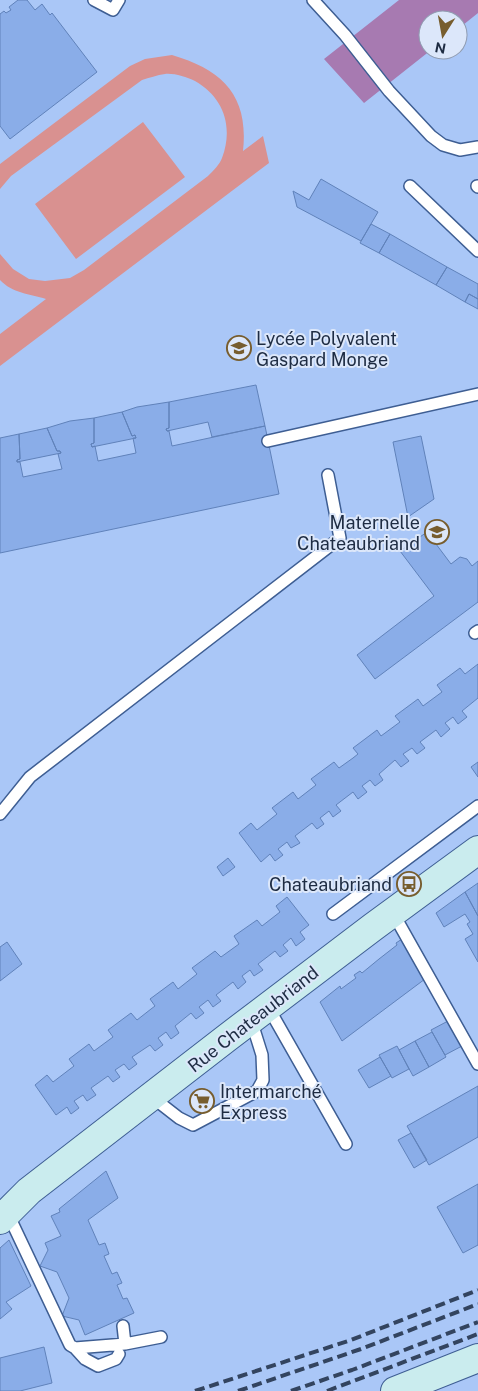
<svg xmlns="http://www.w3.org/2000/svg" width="478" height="1391" font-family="'Public Sans',sans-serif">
<rect width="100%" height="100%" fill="#aac7f7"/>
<path fill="#d99190" d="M172,55C223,70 249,96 243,151L263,136L269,163L0,366V334L46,299C30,294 12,293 0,280V254L13,269L29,279L45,281L70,278L84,270L208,176C213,171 220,164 222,158C234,126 223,97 195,81C186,77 174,73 165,74C157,75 149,78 142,80L11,176L0,189V164L130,66L145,59Z
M143,122L185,177L76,259L35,204Z"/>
<path fill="#a77ab1" d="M399,0H478V13L458,29V20H428V50H431L364,103L324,59Z"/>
<path fill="#8aade8" stroke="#6082ba" d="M18,0H27L35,10L42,4L50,15L52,13L97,72L10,139L0,126V14L4,11L6,13L11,10L9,7Z
M321,179L378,212L361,241L297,207L293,191L309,200Z
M371,224L390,234L379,253L360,243Z
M390,234L447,267L436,285L379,253Z
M447,267L478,284V299L469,294L465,302L436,285Z
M469,294L478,299V309L465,302Z
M256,385L265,426L212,437L208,422L167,431L166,429L169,428V402Z
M169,402V428L166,429L167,431H169L172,446L265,426L279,494L0,553V438L19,434L20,459L17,460V462H20L23,477L62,469L58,454L61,453L60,451H57L47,428L70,421L94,418V443L91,444L92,447L95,446L98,461L136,453L133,438H136L135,435L132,436L122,412L137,407Z
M122,412L132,436L135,435L136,438L92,447L91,444L94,443V418Z
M47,428L57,451H60L61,453L17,462V460L20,459L19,434Z
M421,436L434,499L408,517L393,442Z
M427,532L451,564L460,557L467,559L472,566L478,561V602L375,679L357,655L434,596L400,551Z
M478,664V698L462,711L467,717L458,724L453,717L445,723L450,729L441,737L436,730L420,742L425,748L417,754L412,748L403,754L409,761L401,767L395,760L379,774L383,780L375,786L370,780L362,786L367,792L358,799L353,792L336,805L341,811L333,817L329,811L320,818L324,824L317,829L312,823L295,836L300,843L291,848L287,842L278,849L283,855L275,861L270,854L261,862L239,833L251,823L257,830L277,814L272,808L293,792L298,799L316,785L311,779L334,762L339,768L353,758L358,754L353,748L377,730L381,736L400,722L395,716L418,699L423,706L442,692L437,685L460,668L465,674Z
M478,762V777L471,767Z
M228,858L235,867L223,876L217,867Z
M478,883V916L465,892Z
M465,892L478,916V962L465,939L473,934L467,924L470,922L465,914L444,927L436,913Z
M287,897L309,925L300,932L305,939L296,946L291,938L283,945L288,951L280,957L275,951L258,964L263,970L254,976L250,970L242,976L246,982L238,989L233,982L216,995L221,1001L213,1007L208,1000L199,1007L204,1013L196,1019L191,1013L175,1026L179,1033L171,1039L166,1032L158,1038L163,1045L155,1051L150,1045L132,1057L137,1064L129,1070L124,1064L115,1070L120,1077L113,1082L108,1076L91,1088L96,1095L87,1101L83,1095L74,1101L79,1108L71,1114L67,1107L56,1115L35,1085L47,1075L53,1082L74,1066L69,1059L89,1044L94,1051L113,1037L108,1030L131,1013L137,1020L151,1009L155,1006L150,999L173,982L178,989L197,974L192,968L215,951L221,957L239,944L234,936L257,920L262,926L280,912L276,906Z
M402,939L425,979L342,1041L320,1002L340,986L341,989L356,978L354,975L360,971L362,973L379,959L397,945L396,943Z
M7,942L22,964L0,981V947Z
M448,1021L462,1046L445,1055L431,1030Z
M432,1032L446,1057L429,1067L415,1041Z
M415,1041L429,1067L413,1076L399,1050Z
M397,1046L409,1069L392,1078L379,1055Z
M380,1057L391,1076L369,1088L358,1070Z
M478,1086V1137L429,1165L407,1126Z
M411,1133L427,1160L414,1168L398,1140Z
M106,1171L118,1198L88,1220L99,1245L105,1243L109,1254L104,1256L112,1274L117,1272L122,1283L117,1285L123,1299L127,1298L134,1313L85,1335L79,1320L62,1316L69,1298L57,1272L40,1266L48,1250L45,1243L61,1236L51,1216L60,1212L59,1209Z
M478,1184V1245L463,1253L437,1207Z
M9,1240L31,1286L6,1302L12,1309L0,1319V1248Z
M44,1347L52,1383L20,1391H0V1358Z"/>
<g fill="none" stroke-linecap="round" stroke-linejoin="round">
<defs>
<path id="lane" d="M94,0L113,10L119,0
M313,0L345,35L389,91L431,136L443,145L460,150L478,147
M410,186L478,251
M477,186L478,187
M268,441L478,394
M475,633L478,631
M0,814L30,777L340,538L328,475
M393,913L478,1064
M333,914L478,806
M268,1007L346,1144
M152,1097L179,1118L193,1125L257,1091L263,1080L262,1055L251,1020
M8,1214L70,1345L75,1348L125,1344L161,1337
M123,1326L125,1344
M75,1348L85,1359L98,1366L116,1359L119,1354"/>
<path id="secondary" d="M0,1220L29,1191L228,1037L373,927L478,850
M395,1391L478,1358"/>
</defs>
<use href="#lane" stroke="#3e5e93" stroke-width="14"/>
<use href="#secondary" stroke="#3e5e93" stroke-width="30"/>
<use href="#lane" stroke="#fff" stroke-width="11"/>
<use href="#secondary" stroke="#caecee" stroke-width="28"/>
<path stroke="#33445f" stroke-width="4" stroke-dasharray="10 5" stroke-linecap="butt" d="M195,1391L351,1340L478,1290
M238,1391L361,1349L478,1304
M291,1391L352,1370L478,1322
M327,1391L478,1334"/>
</g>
<defs>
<symbol id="school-ring" viewBox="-11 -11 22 22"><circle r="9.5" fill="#dce7fa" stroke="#775d2e" stroke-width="1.5"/><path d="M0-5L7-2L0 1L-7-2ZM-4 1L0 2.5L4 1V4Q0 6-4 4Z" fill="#775d2e"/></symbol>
<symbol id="bus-ring" viewBox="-11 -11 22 22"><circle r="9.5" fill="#dce7fa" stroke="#775d2e" stroke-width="1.5"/><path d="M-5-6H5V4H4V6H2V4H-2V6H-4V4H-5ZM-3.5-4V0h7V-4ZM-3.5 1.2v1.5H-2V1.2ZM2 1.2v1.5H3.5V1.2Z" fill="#775d2e"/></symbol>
<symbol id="supermarket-ring" viewBox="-11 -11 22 22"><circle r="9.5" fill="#dce7fa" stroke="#775d2e" stroke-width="1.5"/><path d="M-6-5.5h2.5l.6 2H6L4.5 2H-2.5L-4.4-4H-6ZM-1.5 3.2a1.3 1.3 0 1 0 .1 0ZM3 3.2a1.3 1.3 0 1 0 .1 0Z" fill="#775d2e"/></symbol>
</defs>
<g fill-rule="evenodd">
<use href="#school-ring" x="225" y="334" width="28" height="28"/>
<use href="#school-ring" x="423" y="518" width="28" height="28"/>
<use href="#bus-ring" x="395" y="870" width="28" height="28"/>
<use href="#supermarket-ring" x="188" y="1087" width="28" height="28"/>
</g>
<g text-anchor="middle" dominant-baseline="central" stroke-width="4" stroke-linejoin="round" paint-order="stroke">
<g font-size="18" fill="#1e2c43" stroke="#dce7fa" text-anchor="start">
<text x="256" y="338">Lycée Polyvalent<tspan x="256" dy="21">Gaspard Monge</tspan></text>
<text x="420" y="522" text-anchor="end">Maternelle<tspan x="420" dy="21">Chateaubriand</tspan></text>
<text x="392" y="884" text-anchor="end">Chateaubriand</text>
<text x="220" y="1091">Intermarché<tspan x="220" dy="21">Express</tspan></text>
</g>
<g font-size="18" fill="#1e2c43" stroke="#dce7fa">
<text transform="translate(253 1019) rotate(-38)">Rue Chateaubriand</text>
</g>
</g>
<g transform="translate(443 35) rotate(191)"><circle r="24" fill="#dce7fa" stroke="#909cb1"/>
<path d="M0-4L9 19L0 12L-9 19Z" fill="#775d2e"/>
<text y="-8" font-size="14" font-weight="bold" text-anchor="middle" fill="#1e2c43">N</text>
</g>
</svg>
